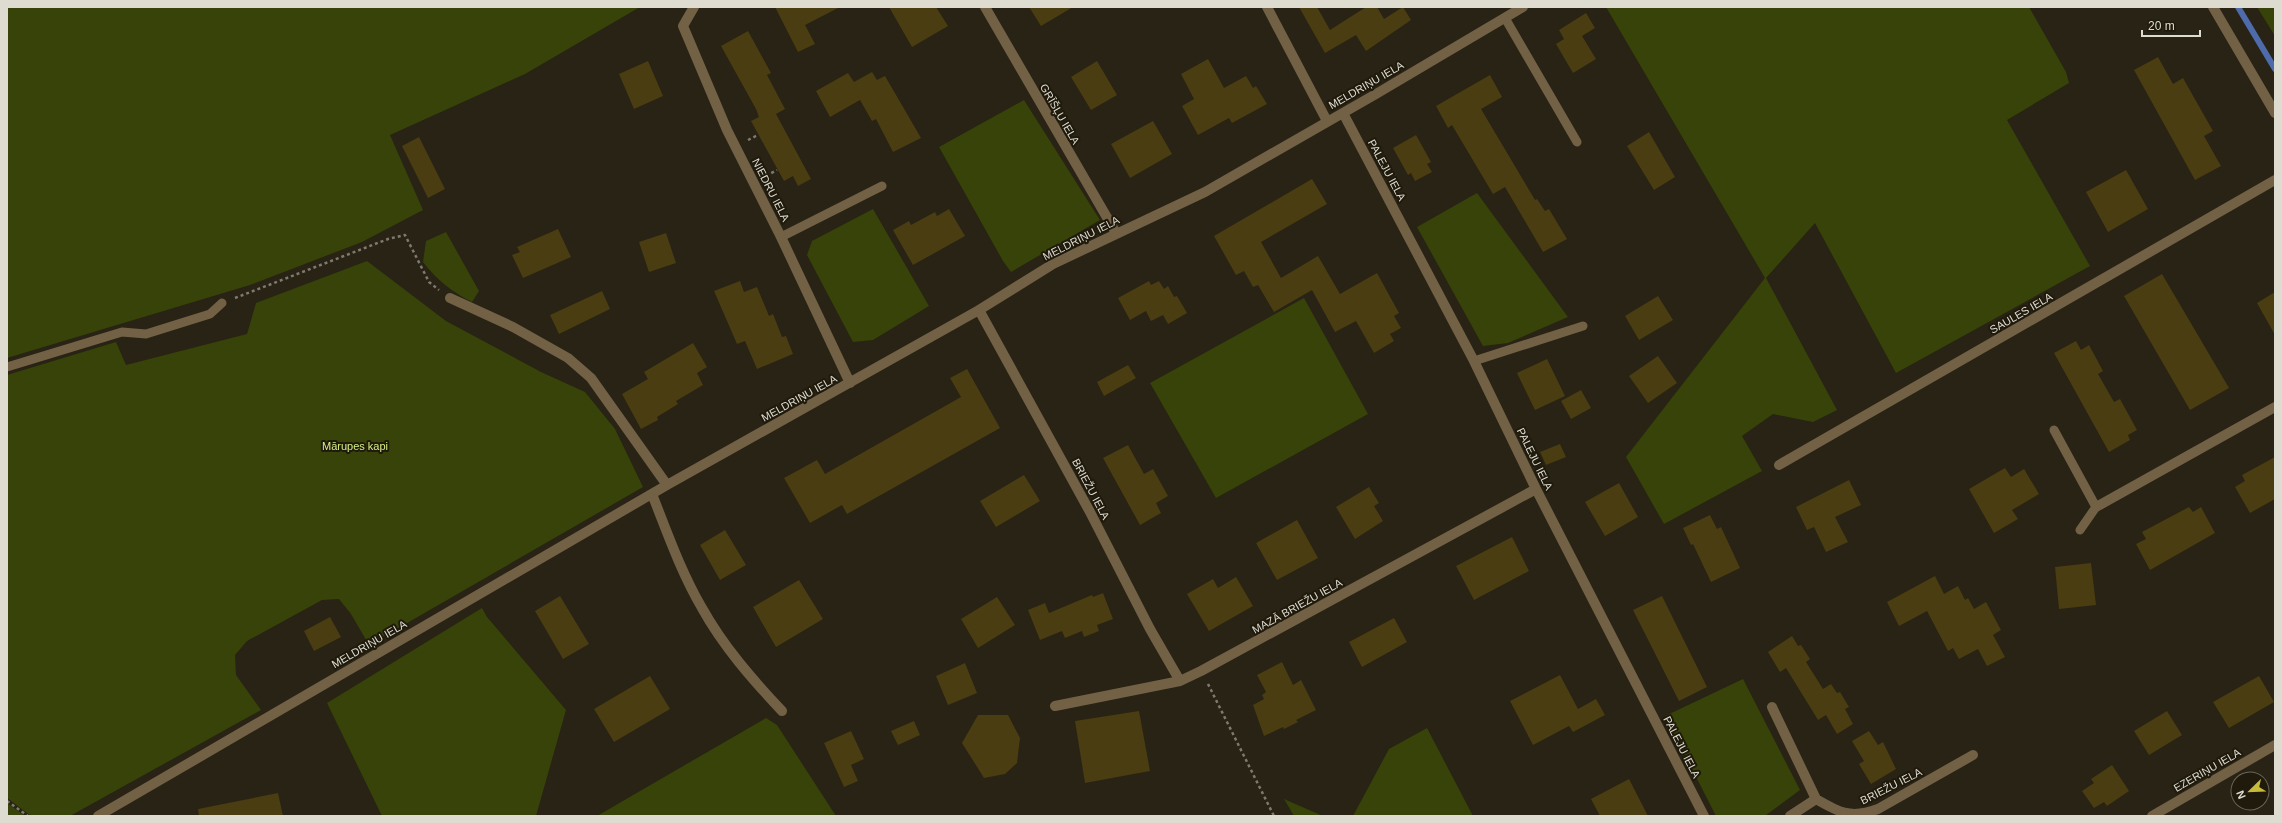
<svg xmlns="http://www.w3.org/2000/svg" width="2282" height="823" font-family="Helvetica,sans-serif">
<rect width="100%" height="100%" fill="#282314"/>
<path fill="#374308" d="M7,7H640L525,74L390,135L423,210L362,242L250,285L7,358Z
M1606,7H2029L2066,72L2069,83L2007,120L2090,266L1896,373L1815,223L1766,278L1837,410L1813,422L1773,414L1742,436L1762,471L1664,524L1626,457L1765,278Z
M2258,7H2275V36L2257,7Z
M1024,100L1100,220L1011,272L1003,261L939,147Z
M1477,193L1568,317L1508,343L1483,346L1417,227Z
M873,209L929,306L873,340L853,342L807,255L812,241Z
M446,232L479,291L472,302C452,292 437,280 423,262L426,241Z
M367,261L446,321L541,372L585,392L615,429L643,487L369,645L351,614L339,599L322,600L247,641L235,655L236,675L261,710L70,816H31L7,798V375L116,342L126,365L247,334L256,303Z
M1304,298L1368,414L1216,498L1150,383Z
M482,608L487,617L566,710L536,816H382L327,703Z
M1743,679L1800,790L1765,816H1716L1665,716Z
M766,718L777,725L836,816H597Z
M1427,728L1473,816H1353L1389,749Z
M1284,799L1323,816H1294Z
M7,803L25,816H7Z"/>
<g fill="none" stroke-linecap="round" stroke-linejoin="round">
<path stroke="#4e6cab" stroke-width="6" d="M2238,7L2275,69"/>
</g>
<path fill="#4a3d11" d="M775,7H840L805,25L815,44L798,52Z
M889,7H936L948,26L912,47Z
M1029,7H1073L1041,26Z
M1299,7H1317L1330,30L1366,7H1377L1384,19L1403,7L1411,20L1366,51L1356,35L1325,53Z
M1586,13L1595,28L1582,36L1596,59L1573,73L1556,44L1564,39L1559,30Z
M748,31L771,73L767,75L785,109L776,114L811,179L798,186L793,176L784,181L751,121L759,117L756,109L721,46Z
M2158,57L2173,84L2183,78L2213,131L2204,136L2221,166L2195,180L2134,70Z
M1208,59L1224,88L1246,76L1253,88L1256,86L1267,104L1232,123L1229,118L1198,135L1182,106L1194,99L1181,74Z
M648,61L663,96L634,109L619,74Z
M1097,61L1117,95L1091,110L1071,77Z
M872,72L877,80L885,76L921,138L893,152L876,119L872,121L860,100L830,117L816,91L848,73L854,82Z
M1490,75L1502,97L1481,109L1535,200L1537,199L1545,211L1549,209L1567,239L1543,252L1505,187L1493,194L1452,125L1448,128L1436,106Z
M1153,121L1172,154L1130,178L1111,144Z
M1649,132L1675,177L1654,190L1627,146Z
M1416,135L1431,162L1427,164L1432,172L1415,181L1411,173L1408,175L1393,148Z
M419,137L445,189L428,198L402,146Z
M2126,170L2148,209L2108,232L2086,192Z
M1312,179L1327,204L1261,242L1281,278L1318,256L1340,294L1377,273L1399,313L1394,316L1401,328L1390,334L1394,341L1374,353L1356,321L1335,332L1312,290L1274,312L1258,285L1253,287L1244,271L1236,275L1214,236Z
M949,209L965,236L913,265L893,230L909,221L911,225L935,212L937,216Z
M558,229L571,257L523,278L512,255L520,252L517,247Z
M666,233L676,263L649,272L639,242Z
M2162,274L2229,388L2190,410L2124,296Z
M740,281L744,292L757,287L769,316L773,314L782,337L786,336L793,354L757,369L745,341L737,344L714,291Z
M1149,281L1151,285L1159,281L1164,289L1168,286L1174,297L1177,296L1187,313L1168,324L1163,315L1151,321L1146,311L1130,320L1118,298Z
M602,291L610,309L559,334L550,315Z
M2275,292V335L2257,303Z
M1658,296L1673,320L1639,340L1625,316Z
M2076,341L2081,350L2089,345L2103,371L2098,374L2114,402L2120,399L2137,430L2128,435L2130,440L2109,452L2054,353Z
M693,343L707,367L697,373L703,385L676,401L678,404L657,417L658,420L641,429L622,394L648,379L644,372Z
M1658,356L1677,383L1648,403L1629,376Z
M1547,359L1565,396L1535,410L1517,373Z
M1128,365L1136,378L1104,396L1097,382Z
M967,369L1000,428L847,514L842,505L810,523L784,478L817,460L825,474L961,397L950,378Z
M1581,390L1591,408L1571,419L1561,401Z
M1560,444L1566,457L1546,465L1540,452Z
M1128,445L1144,474L1153,469L1168,496L1156,503L1161,513L1140,525L1103,458Z
M2275,457V499L2250,513L2235,487L2245,481L2242,475Z
M2005,468L2011,477L2024,469L2039,494L2012,510L2018,519L1994,533L1969,489Z
M1024,475L1040,501L996,527L980,501Z
M1849,480L1861,505L1835,517L1848,542L1826,552L1814,527L1807,530L1796,507Z
M1619,483L1638,517L1605,536L1585,502Z
M1369,487L1379,503L1374,506L1383,521L1355,539L1336,507Z
M2189,507L2193,512L2201,507L2215,533L2150,570L2136,544L2146,539L2142,532Z
M1710,515L1717,529L1721,527L1740,568L1711,582L1693,544L1691,545L1683,528Z
M1297,520L1318,558L1277,580L1256,543Z
M725,530L746,565L720,580L700,545Z
M1512,537L1529,571L1474,600L1456,566Z
M2091,563L2096,605L2059,609L2055,567Z
M1935,576L1944,594L1958,586L1965,600L1968,598L1974,609L1986,602L2001,630L1993,635L2005,657L1987,666L1978,649L1959,659L1953,648L1948,651L1927,611L1899,626L1887,602Z
M1236,577L1253,606L1209,631L1187,594L1213,579L1218,588Z
M799,580L823,619L776,647L753,607Z
M1103,593L1113,619L1097,625L1099,631L1084,637L1082,631L1065,638L1062,631L1040,640L1028,610L1045,603L1049,613L1092,595L1093,597Z
M560,596L589,644L563,659L535,611Z
M1662,596L1707,687L1679,701L1633,610Z
M997,597L1015,625L978,648L961,619Z
M330,617L341,637L314,651L304,631Z
M1394,618L1407,642L1362,667L1349,642Z
M1792,636L1798,646L1801,645L1810,659L1806,662L1823,689L1831,684L1837,693L1840,692L1849,707L1845,709L1853,724L1837,734L1826,715L1818,720L1786,668L1780,672L1768,652Z
M1282,662L1293,685L1301,680L1316,710L1296,720L1298,722L1284,729L1283,727L1264,736L1253,705L1264,699L1262,695L1266,692L1257,675Z
M965,663L977,693L948,705L936,676Z
M1560,675L1578,709L1596,699L1605,715L1573,732L1569,726L1533,745L1510,701Z
M650,676L670,709L614,742L594,709Z
M2259,676L2274,702L2229,728L2213,702Z
M1139,711L1150,771L1085,783L1075,721Z
M2167,711L2182,735L2149,755L2134,731Z
M978,715H1008L1020,738L1017,763L1005,774L984,778L962,743Z
M914,721L920,735L898,745L891,731Z
M851,731L864,759L851,765L858,781L844,787L824,743Z
M1869,731L1878,745L1883,742L1896,769L1871,784L1859,764L1864,761L1852,741Z
M2112,765L2129,791L2107,806L2104,802L2094,808L2082,791L2094,783L2091,779Z
M1629,779L1648,816H1600L1591,799Z
M278,793L283,816H199L198,809Z"/>
<g fill="none" stroke-linecap="round" stroke-linejoin="round">
<path stroke="#7e7a6d" stroke-width="2.5" stroke-dasharray="3 3" stroke-linecap="butt" d="M748,140L758,135
M766,176L777,170
M235,298L388,239L405,235L429,282L439,290
M1208,684L1274,816
M7,801L28,816"/>
<path stroke="#726145" stroke-width="9" d="M1505,18L1577,142
M781,237L882,186
M1474,361L1583,326
M7,367L122,332L146,334L210,314L222,303
M2054,430L2096,507L2080,530"/>
<path stroke="#726145" stroke-width="10" d="M694,7L683,26L727,130L781,237L850,383
M985,7L1116,233
M1267,7L1327,121
M2213,7L2275,113
M1343,113L1474,361L1536,489L1704,816
M450,298L513,327L568,358L591,378L667,485
M979,310L1090,512L1150,629L1180,681
M1779,465L2275,180
M652,494C667,532 681,572 702,608C723,646 752,679 782,711
M2096,507L2275,407
M1055,706L1180,681L1201,671L1536,489
M1772,707L1816,799
M98,816L667,485L979,310L1053,264L1205,192L1376,94L1523,7
M1790,816L1816,799C1840,813 1851,819 1878,809L1973,755
M2152,816L2275,745"/>
</g>
<g text-anchor="middle" dominant-baseline="central" stroke-width="4" stroke-linejoin="round" paint-order="stroke">
<g font-size="11" fill="#dedbd1" stroke="#1f1a0b">
<text transform="translate(1366 85) rotate(-30)">MELDRIŅU IELA</text>
<text transform="translate(1060 114) rotate(60)">GRĪŠĻU IELA</text>
<text transform="translate(1387 170) rotate(62)">PALEJU IELA</text>
<text transform="translate(771 190) rotate(63)">NIEDRU IELA</text>
<text transform="translate(1081 238) rotate(-27)">MELDRIŅU IELA</text>
<text transform="translate(2021 313) rotate(-30)">SAULES IELA</text>
<text transform="translate(799 398) rotate(-29)">MELDRIŅU IELA</text>
<text transform="translate(1535 459) rotate(64)">PALEJU IELA</text>
<text transform="translate(1091 489) rotate(62)">BRIEŽU IELA</text>
<text transform="translate(1297 606) rotate(-29)">MAZĀ BRIEŽU IELA</text>
<text transform="translate(369 644) rotate(-30)">MELDRIŅU IELA</text>
<text transform="translate(1682 747) rotate(63)">PALEJU IELA</text>
<text transform="translate(2207 770) rotate(-30)">EZERIŅU IELA</text>
<text transform="translate(1891 786) rotate(-27)">BRIEŽU IELA</text>
</g>
<g font-size="11" fill="#d3ee84" stroke="#1f1a0b">
<text x="355" y="446">Mārupes kapi</text>
</g>
</g>
<rect width="2282" height="823" fill="none" stroke="#dedbd1" stroke-width="16"/>
<g transform="translate(2250 791) rotate(247)"><circle r="19" fill="#1f1a0b" stroke="#6b675a"/>
<path d="M0-3L7 15L0 10L-7 15Z" fill="#c7bb3c"/>
<text y="-6" font-size="11" font-weight="bold" text-anchor="middle" fill="#dedbd1">N</text>
</g>
<path d="M2142 30v6h58v-6" fill="none" stroke="#dedbd1" stroke-width="2"/>
<text x="2148" y="30" font-size="12" fill="#dedbd1" stroke="#1f1a0b" stroke-width="3" paint-order="stroke">20 m</text>
</svg>
